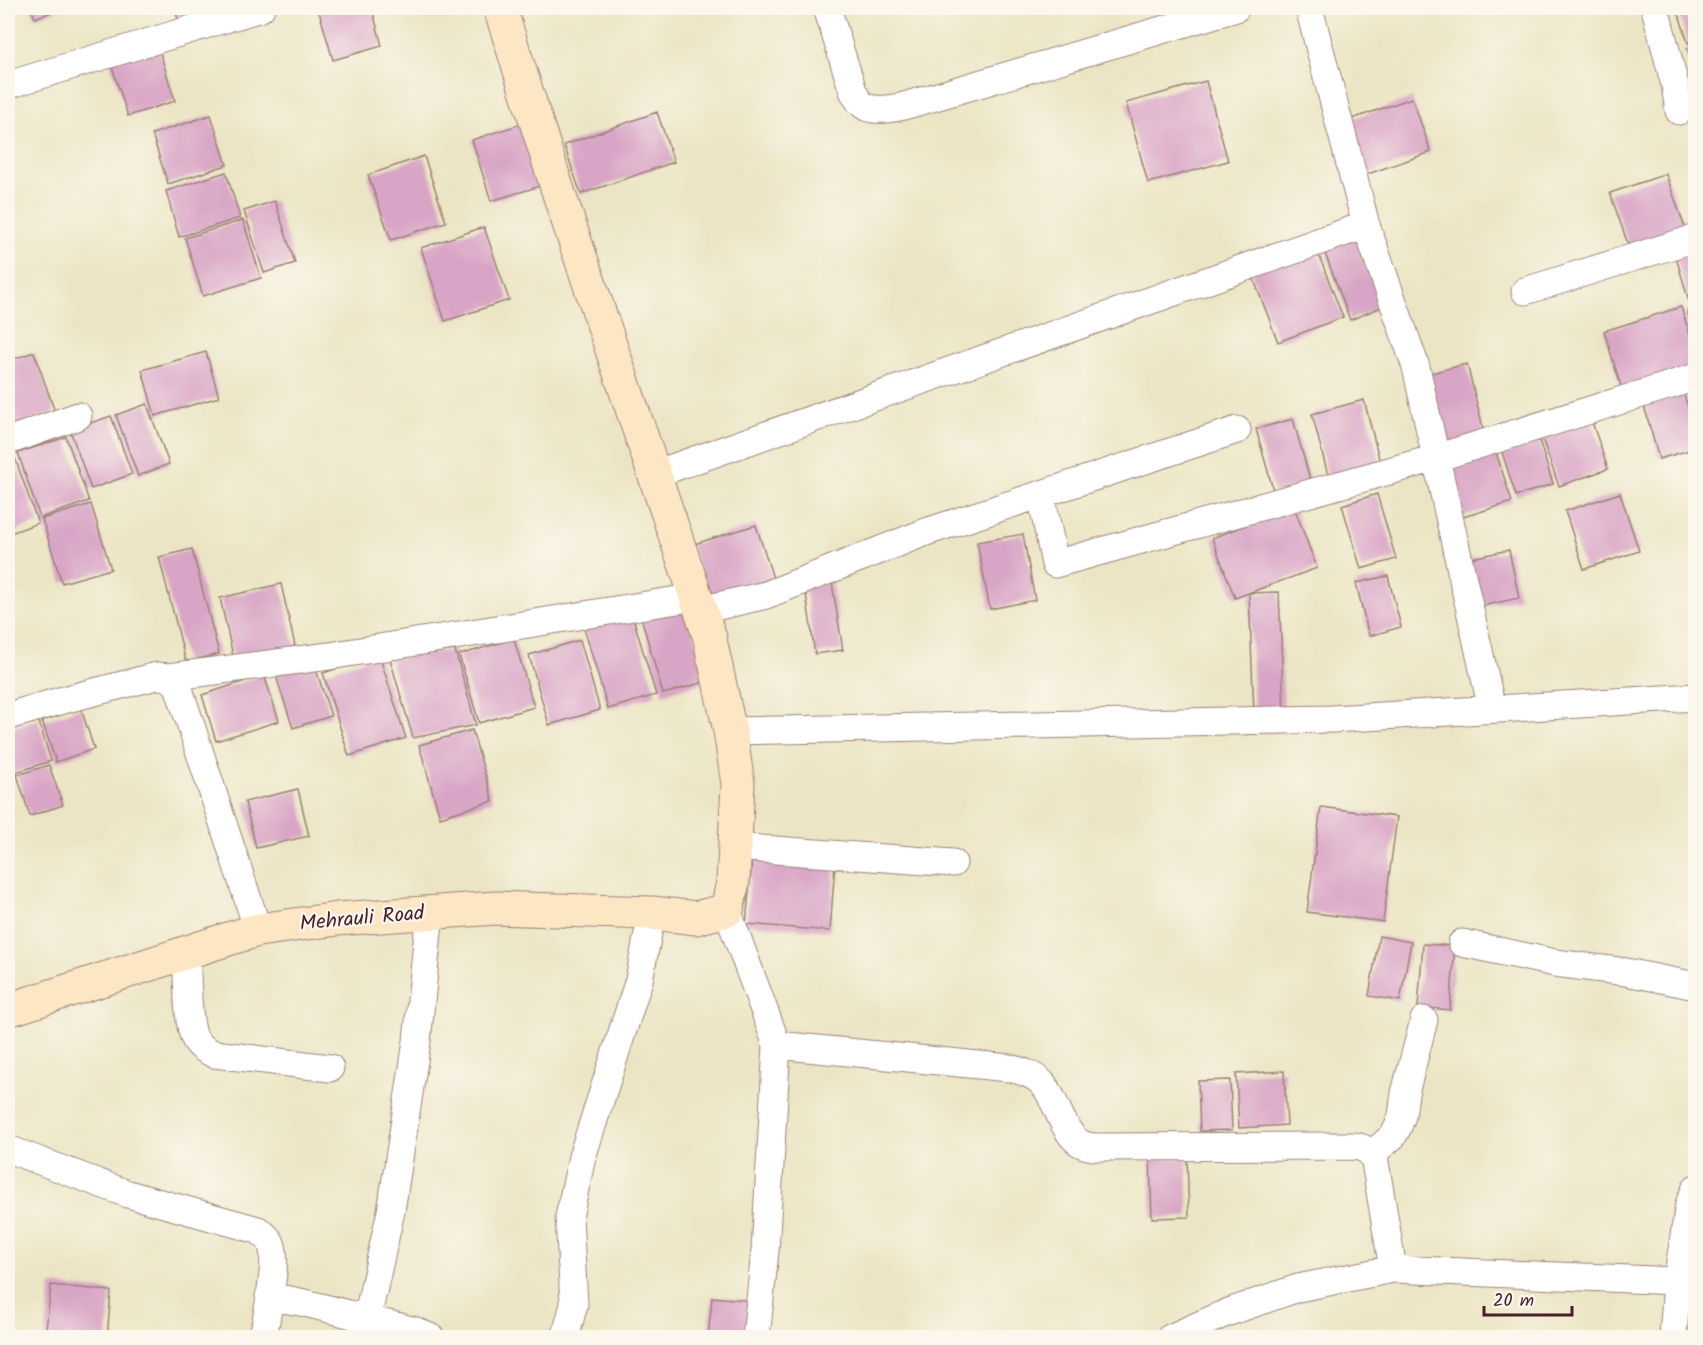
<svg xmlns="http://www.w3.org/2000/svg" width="1703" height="1345" font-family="Kalam,sans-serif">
<rect width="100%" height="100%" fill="#fbf7ec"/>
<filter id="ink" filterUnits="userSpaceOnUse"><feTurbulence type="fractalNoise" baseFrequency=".0167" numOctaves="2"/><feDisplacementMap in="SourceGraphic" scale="12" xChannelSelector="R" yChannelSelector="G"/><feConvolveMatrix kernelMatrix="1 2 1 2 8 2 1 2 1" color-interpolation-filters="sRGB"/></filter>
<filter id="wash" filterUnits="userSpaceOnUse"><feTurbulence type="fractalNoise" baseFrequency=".008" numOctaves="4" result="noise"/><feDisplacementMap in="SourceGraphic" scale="24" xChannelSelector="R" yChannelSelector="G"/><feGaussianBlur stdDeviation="1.35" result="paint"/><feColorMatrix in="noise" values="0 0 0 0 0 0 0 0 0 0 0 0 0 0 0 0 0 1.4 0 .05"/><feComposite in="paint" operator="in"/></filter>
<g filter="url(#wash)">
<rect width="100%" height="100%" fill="#ece5c5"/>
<g id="blocks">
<path fill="#d9a5c6" d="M31,8H63L35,18Z
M174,8H232L180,24Z
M318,8H372L382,46L333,60Z
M1677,8H1696V40L1688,43Z
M157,43L175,101L128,116L109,58Z
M1696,45V73H1695L1687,48Z
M1206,81L1228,161L1148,183L1126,103Z
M1412,98L1431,152L1362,176L1343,122Z
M657,112L674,162L581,194L564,145Z
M211,115L227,165L168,184L152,134Z
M521,124L540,186L491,201L472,140Z
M424,156L446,222L391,240L368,175Z
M226,172L240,218L179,237L166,191Z
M1666,174L1685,228L1629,247L1610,193Z
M275,201L295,263L264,273L244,211Z
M243,220L261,278L203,296L185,238Z
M484,227L509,300L445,321L421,248Z
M1358,233L1384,306L1350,320L1322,245Z
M1696,240V304L1690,305L1673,247Z
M1316,248L1343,317L1278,342L1251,272Z
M1681,307L1696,353V370L1623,393L1604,331Z
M1696,309V335L1695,336L1687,311Z
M34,352L55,412L8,429V361Z
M206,352L219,397L155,416L142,370Z
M1467,364L1486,440L1441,451L1423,375Z
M1684,394L1696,435V448L1659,459L1644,406Z
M1364,400L1381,466L1329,479L1312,414Z
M147,404L169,464L138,476L116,415Z
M111,416L132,474L91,489L70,430Z
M1293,419L1311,483L1274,493L1256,429Z
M1591,419L1608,469L1559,486L1541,436Z
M66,437L89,501L40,518L18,453Z
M1538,437L1553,484L1516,496L1501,449Z
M1495,449L1512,502L1463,517L1446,464Z
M14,455L38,523L8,534V457Z
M1620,493L1639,551L1584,569L1565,511Z
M1377,494L1396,559L1361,569L1342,505Z
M91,504L111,569L62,583L42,519Z
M1294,507L1317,568L1235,598L1212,538Z
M756,525L773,578L708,599L691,545Z
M1023,534L1035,600L990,609L977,542Z
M192,549L219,654L186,662L159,557Z
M1509,550L1519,598L1477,607L1467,559Z
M1388,576L1401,627L1369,636L1356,583Z
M832,583L843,650L815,654L805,587Z
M281,584L295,646L234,660L220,598Z
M1279,592L1284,712L1254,714L1249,593Z
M686,604L708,681L663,694L641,617Z
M632,614L656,695L608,709L584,628Z
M514,639L534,707L479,723L459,655Z
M580,640L600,710L549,725L529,655Z
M455,650L476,725L413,738L390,659Z
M379,655L406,738L349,756L323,673Z
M313,660L331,716L293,728L275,673Z
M264,675L279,721L216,741L202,695Z
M81,708L94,749L56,762L42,721Z
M38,719L51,761L10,774L8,767V729Z
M472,730L493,801L440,817L419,745Z
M49,765L63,805L30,816L17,775Z
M298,789L309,836L256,848L245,802Z
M1321,807L1397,817L1383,922L1307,912Z
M752,858L835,864L830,931L746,924Z
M1379,936L1411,942L1400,1001L1369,996Z
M1423,944L1455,946L1450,1010L1418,1007Z
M1284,1071L1287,1125L1239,1128L1236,1074Z
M1230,1080L1232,1130L1200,1131L1198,1081Z
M1187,1158L1189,1217L1152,1218L1150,1159Z
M51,1285L111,1291L107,1338H45Z
M712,1297L755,1301L751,1338H708Z
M1694,1307L1696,1338H1689Z"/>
</g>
</g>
<g filter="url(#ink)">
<use href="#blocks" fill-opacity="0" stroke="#9b8278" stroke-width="1.5"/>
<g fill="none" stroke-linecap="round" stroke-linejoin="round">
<defs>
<path id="street" d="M827,8L853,91C856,97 860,104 866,107C878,112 899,108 911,104L1236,8
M1309,8L1366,225L1416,367L1436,458L1696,377
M1655,8L1675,85L1679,111
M8,85L261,8
M1525,291L1696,238
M8,441L78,416
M655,474L1366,225
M1041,495L1055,564L1436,458L1492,709
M701,610L766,595L926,532L1237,430
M169,677L329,656L696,597
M8,716L67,699L157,676L169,677L178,686L258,930
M730,731L1332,719L1696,697
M734,847L953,863
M727,910L777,1045L765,1251L756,1338
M1462,943L1555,963L1626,972L1696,986
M186,952C188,974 186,1022 195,1039C199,1047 206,1050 214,1054L330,1068
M777,1045L1009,1068C1021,1071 1034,1074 1043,1084C1056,1099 1061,1127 1076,1140C1081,1145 1088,1146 1094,1147L1355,1146C1365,1148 1371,1151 1375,1162L1393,1269
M8,1149L128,1194L258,1230C263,1234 268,1237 271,1243C279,1260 266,1318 263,1338
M1372,1154L1393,1136L1398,1127L1402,1116L1405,1093L1424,1020
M269,1296L305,1303L416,1331L431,1338
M365,1338L367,1319L391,1211L417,1041L430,912
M565,1338L574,1304L569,1217L582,1157L639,980L652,913
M1170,1338L1226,1313L1298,1288L1393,1269L1677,1281
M1673,1338L1677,1281L1689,1204L1696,1188"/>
<path id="secondary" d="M8,1010L228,939L258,930L337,919L496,908L652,913L696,918L727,910L733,882L738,784L730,731L709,635L560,197L500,8"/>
</defs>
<use href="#street" stroke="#9b8278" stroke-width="29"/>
<use href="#secondary" stroke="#9b8278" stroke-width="35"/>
<use href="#street" stroke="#fff" stroke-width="27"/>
<use href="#secondary" stroke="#fce6c4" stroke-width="33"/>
</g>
</g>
<g text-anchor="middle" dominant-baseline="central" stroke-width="4.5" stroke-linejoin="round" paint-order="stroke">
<g font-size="21" fill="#4a1f2b" stroke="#fbf7ec">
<text transform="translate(362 919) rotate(-5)">Mehrauli Road</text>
</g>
</g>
<rect width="1703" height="1345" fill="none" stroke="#fbf7ec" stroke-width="30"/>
<path d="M1484 1306v9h88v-9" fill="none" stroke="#4a1f2b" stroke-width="3"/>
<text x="1493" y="1306" font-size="18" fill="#4a1f2b" stroke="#fbf7ec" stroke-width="4.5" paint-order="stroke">20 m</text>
</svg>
